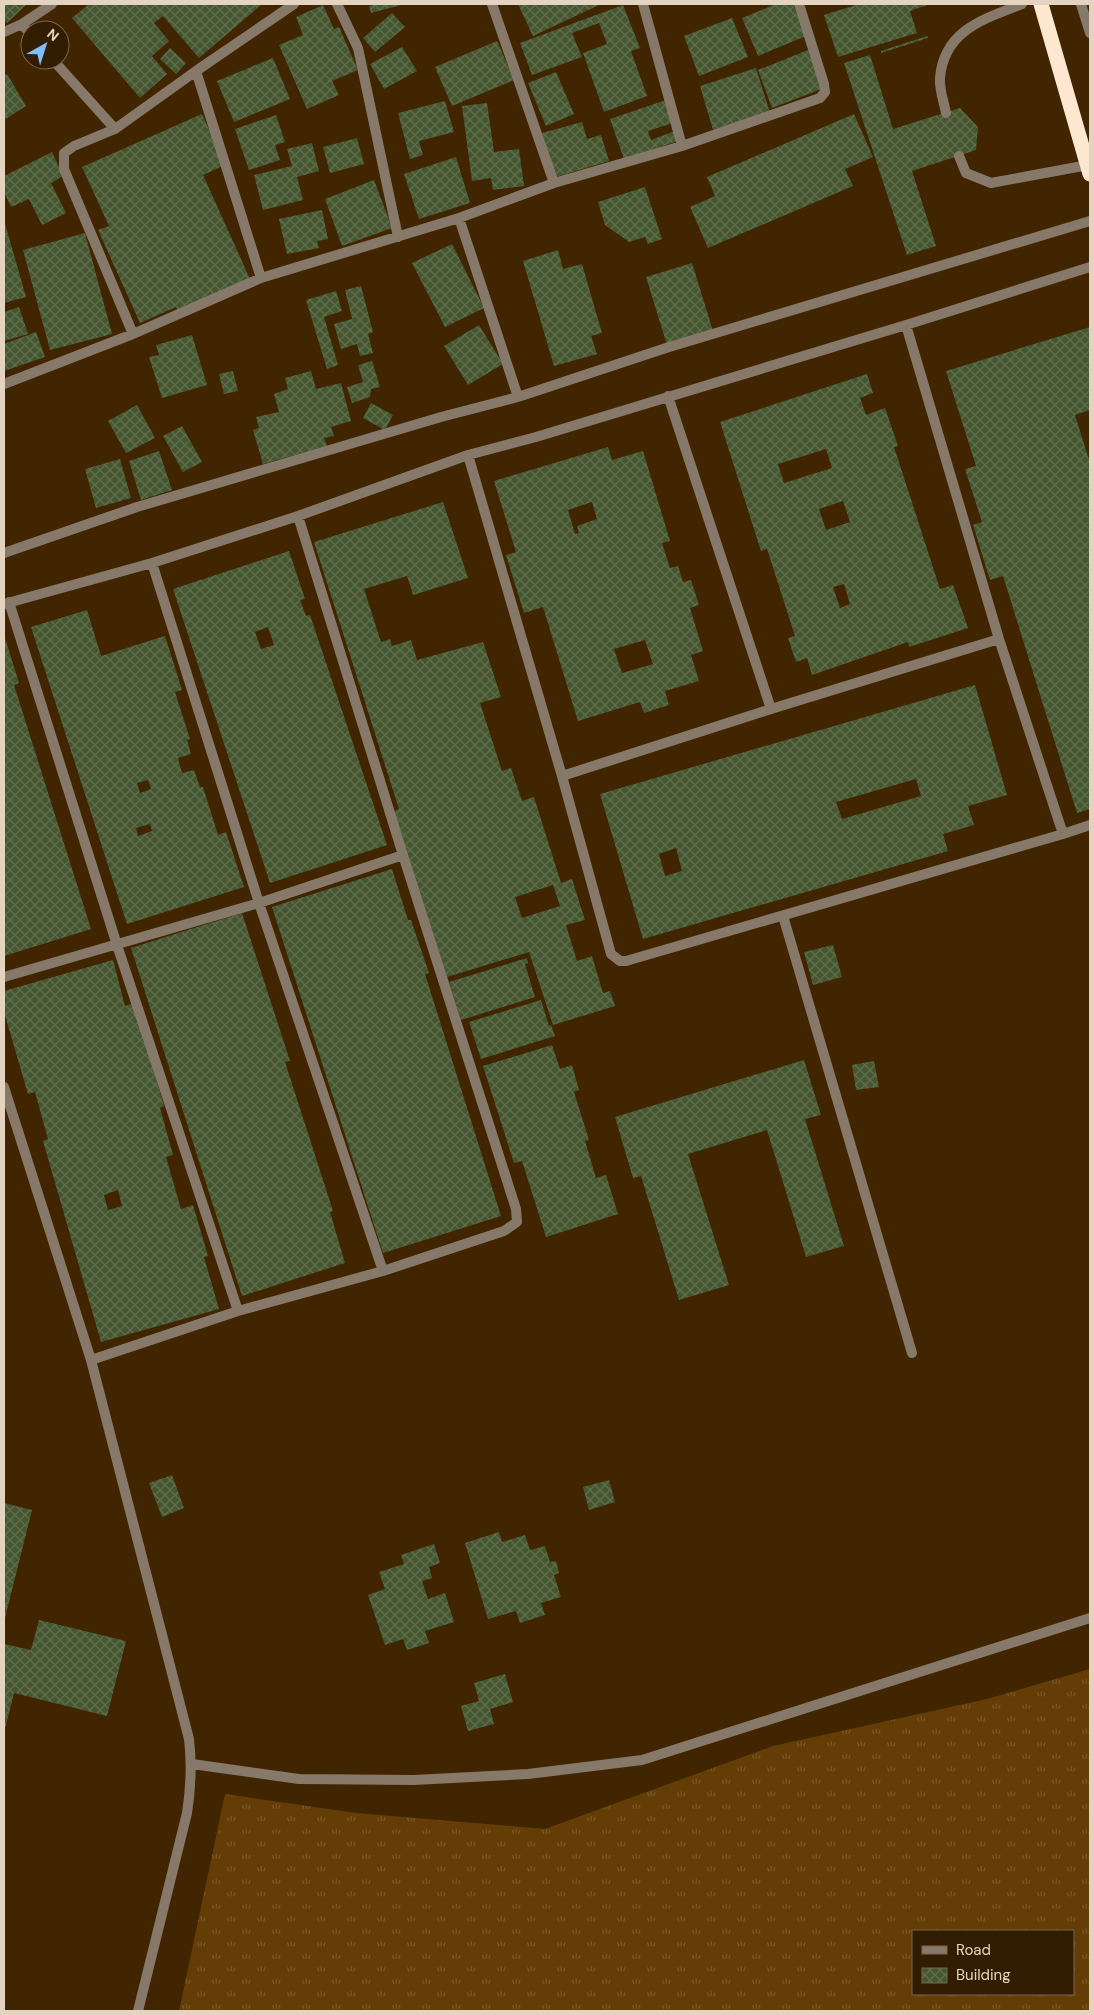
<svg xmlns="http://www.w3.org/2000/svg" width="1094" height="2015" font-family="'DM Sans',sans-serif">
<defs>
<pattern id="grass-tufts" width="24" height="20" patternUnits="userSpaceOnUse" patternTransform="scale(1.25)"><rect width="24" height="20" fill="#633d05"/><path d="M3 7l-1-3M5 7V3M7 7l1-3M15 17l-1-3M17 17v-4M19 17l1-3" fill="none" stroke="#795828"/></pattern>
<pattern id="building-cross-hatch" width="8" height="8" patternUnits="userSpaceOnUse" patternTransform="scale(1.25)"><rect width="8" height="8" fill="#455731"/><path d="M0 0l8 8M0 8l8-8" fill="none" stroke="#606e4d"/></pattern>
</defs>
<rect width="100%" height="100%" fill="#402500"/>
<path fill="url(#grass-tufts)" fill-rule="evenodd" d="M1090,1669V2011H179L225,1794L356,1813L545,1829L773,1746L987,1699ZM913,1931H1073V1994H913Z"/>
<path fill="url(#building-cross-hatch)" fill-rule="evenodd" d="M4,4H27L7,23L4,20Z
M89,4H260L261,5L199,58L163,16L154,23L169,41L152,56L167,74L140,98L72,18Z
M377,4H405L371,13L369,6Z
M518,4H601L533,36Z
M776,4H793L806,36L758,56L742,18Z
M859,4H930L910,11L917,33L838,57L824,15Z
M323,5L334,29L339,27L358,70L332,81L339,95L307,109L279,45L303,35L296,17Z
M623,5L640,48L631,51L647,96L604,112L583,53L607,44L599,23L572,33L582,57L532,75L520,43Z
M392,13L405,27L375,52L363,38Z
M732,18L748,57L699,76L684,36Z
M927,36L928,38L881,53V51Z
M497,41L514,80L452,106L435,67Z
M402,47L417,71L384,89L370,64Z
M170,48L186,63L176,74L160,59Z
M808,50L824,88L772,108L758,70Z
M870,55L893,129L960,108L978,127L976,150L912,171L936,246L907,255L844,63Z
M273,58L290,99L234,122L217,81Z
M756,68L770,113L713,130L700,86Z
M556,72L574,114L546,126L528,83Z
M7,74L26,106L4,120V76Z
M666,100L673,123L648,131L651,140L675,131L678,141L624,159L610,119Z
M445,101L454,132L419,141L423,155L410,159L398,113Z
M487,103L494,152L519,149L524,186L493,190L491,178L472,181L462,106Z
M202,114L225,165L203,175L250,279L178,311L176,307L140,323L98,230L109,226L82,167Z
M854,114L873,157L845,169L853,186L708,248L690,207L715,196L707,177Z
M276,115L285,142L275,145L280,160L249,170L235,129Z
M582,122L587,139L601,135L609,161L556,177L542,133Z
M357,138L364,164L330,173L323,147Z
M312,143L319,171L297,177L303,200L263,210L254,175L292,166L287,149Z
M52,152L63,176L51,183L66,213L42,225L29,199L11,207L4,192V176Z
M456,157L470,203L419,219L404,174Z
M374,180L392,228L342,246L325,199Z
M645,187L662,239L648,244L645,237L629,242L605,225L598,202Z
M322,210L328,239L317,241L319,248L287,254L279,219Z
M4,220L26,297L4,303Z
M85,233L112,334L50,350L23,250Z
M452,244L484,308L445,327L412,263Z
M558,250L563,269L582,264L602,333L591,336L597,354L554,366L523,261Z
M692,263L713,331L667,345L646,277Z
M361,286L373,332L368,334L373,353L360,356L357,344L341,349L334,324L352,319L345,290Z
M336,291L342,311L324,317L338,365L327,369L306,300Z
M19,307L28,334L4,341V312Z
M479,325L503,364L468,385L444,346Z
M1090,327V410L1075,415L1090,463V809L1077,813L1003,576L990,580L973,525L982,522L965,469L976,466L946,371Z
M36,332L45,357L4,371V344Z
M192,335L207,385L162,398L149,357L159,355L156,345Z
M372,361L380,387L371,389L370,397L352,403L347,387L363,382L358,365Z
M233,371L238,391L224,394L219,374Z
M311,371L316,389L341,383L351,421L331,427L334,436L324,438L327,446L263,464L253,430L259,428L256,417L279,412L274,394L288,389L285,378Z
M867,374L873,393L860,398L866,415L885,408L898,446L894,447L940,589L953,585L968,628L909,647L908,642L812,675L807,658L796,662L788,638L795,636L767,549L761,551L720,422ZM826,449L832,468L784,483L778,464ZM843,501L850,522L826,530L819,509ZM844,584L850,604L840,608L833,587Z
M371,403L393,415L385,430L363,418Z
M137,405L155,438L126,453L108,421Z
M182,426L202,462L183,472L163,436Z
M608,447L612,460L643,451L670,541L662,543L670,568L678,566L683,582L691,580L699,605L690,608L703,651L691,655L699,681L665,691L669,705L644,713L640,702L578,721L543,607L524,613L506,555L516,552L494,481ZM592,502L597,519L577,526L579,533L575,534L568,510ZM645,640L653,664L622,673L614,649Z
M159,451L172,490L141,500L129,461Z
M120,459L131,498L96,508L85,469Z
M443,502L468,578L413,595L407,576L364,589L381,642L390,639L392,646L411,640L417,660L483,642L501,697L480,703L502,771L511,768L522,801L534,797L561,883L572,879L585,920L566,925L577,961L592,956L603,993L610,991L615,1006L553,1025L529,952L447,977L394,811L399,809L314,542ZM553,885L560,906L522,918L515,897Z
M289,551L305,599L300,600L306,616L310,615L387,845L270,883L173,589ZM268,627L274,645L261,649L255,632Z
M87,610L101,656L165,636L182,690L175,692L190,739L187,740L191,754L178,758L182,773L194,770L200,787H203L218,835L226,832L244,887L127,924L31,627ZM148,780L151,789L140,793L137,783ZM150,824L152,831L138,836L136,828Z
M4,635L19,683L14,685L91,929L4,956Z
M975,685L1007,795L968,806L974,825L943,834L948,851L643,939L600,794ZM916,779L921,796L842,819L836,802ZM676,848L682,871L665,876L659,854Z
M392,869L408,920H411L429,973L425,974L501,1216L383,1253L272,907Z
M242,913L290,1061L285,1062L333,1211L330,1212L345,1263L242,1296L131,948Z
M833,945L842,977L813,985L804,952Z
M527,958L528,963L525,964L535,997L461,1020L449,982Z
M113,960L125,1006L134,1003L164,1106L160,1108L173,1155L166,1157L181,1209L193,1205L208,1256L204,1257L219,1309L101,1342L43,1141L48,1139L35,1092L28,1094L4,1012V991ZM118,1190L122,1206L108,1210L104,1195Z
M541,1000L549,1026L551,1025L555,1036L481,1059L469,1022Z
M552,1045L560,1069L572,1065L579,1090L574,1092L589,1140L585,1141L596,1178L606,1175L618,1214L546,1237L522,1161L514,1163L483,1066Z
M804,1060L821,1115L805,1119L844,1246L806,1257L767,1130L688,1154L729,1285L679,1300L641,1176L633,1178L615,1117Z
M874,1061L879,1087L856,1090L852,1065Z
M172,1475L184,1508L162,1517L149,1483Z
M609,1480L615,1502L589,1510L583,1487Z
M4,1503L32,1510L4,1622Z
M499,1532L502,1542L525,1535L530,1550L545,1546L550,1562L556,1561L559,1573L554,1575L561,1597L541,1603L545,1615L520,1623L516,1611L488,1619L465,1543Z
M434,1544L440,1563L429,1567L432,1578L422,1581L428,1599L445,1593L454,1622L425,1631L429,1643L407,1650L403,1639L385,1645L368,1595L385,1589L379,1572L404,1564L401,1555Z
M39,1620L126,1641L107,1716L14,1693L4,1733V1644L31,1650Z
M505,1674L513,1702L490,1709L494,1724L468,1731L461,1706L479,1701L474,1683Z"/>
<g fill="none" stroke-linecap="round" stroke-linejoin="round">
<path stroke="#87796a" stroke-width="10" d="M946,113C944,102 939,89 940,78C944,30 984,19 1022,4
M959,156L966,173L991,183L1088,165
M783,916L912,1353"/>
<path stroke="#87796a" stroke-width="10" d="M337,4L358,48L398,237
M492,4L554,183
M643,4L682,146
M1081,4L1090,33
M22,24L30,34
M4,32L22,24L52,4
M53,60L115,129
M459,218L518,397
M261,278L196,71L294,4
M906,325L999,639L1063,834
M133,334L64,169V153L74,146L115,129L196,71
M4,384L133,334L261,278L459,218L554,183L682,146L820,98L825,92L824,84L799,4
M668,396L771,709
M468,455L562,776L611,954L620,961H626L1063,834L1090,825
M4,553L137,507L441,417L518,397L666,348L1090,221
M152,563L259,903L383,1271
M9,602L117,945L238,1311
M4,604L152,563L298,516L468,455L536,437L906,325L1090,267
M562,776L771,709L999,639
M4,977L259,903L403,855
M4,1087L91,1360L189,1739C192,1764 191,1787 187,1813L138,2011
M91,1360L238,1311L383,1271L504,1231L517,1222L516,1209L403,855L298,516
M192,1764L299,1779L414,1780L528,1774L642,1760L1090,1618"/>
<path stroke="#fde7d1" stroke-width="15" d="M1041,4L1090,174"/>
</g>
<rect width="1094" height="2015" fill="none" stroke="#e4d3c0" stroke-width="10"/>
<rect x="912" y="1930" width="162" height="65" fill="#321d03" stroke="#79664f"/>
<rect x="922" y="1946" width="25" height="8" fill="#87796a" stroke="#79664f"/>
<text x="956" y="1955" font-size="15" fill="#e4d3c0">Road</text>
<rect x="922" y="1968" width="25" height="15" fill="url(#building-cross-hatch)" stroke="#79664f"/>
<text x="956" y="1980" font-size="15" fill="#e4d3c0">Building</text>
<g transform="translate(45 45) rotate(39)"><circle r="24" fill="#321d03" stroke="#79664f"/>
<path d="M0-4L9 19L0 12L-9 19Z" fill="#80bdfa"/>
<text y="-8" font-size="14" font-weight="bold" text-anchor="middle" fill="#e4d3c0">N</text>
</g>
</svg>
